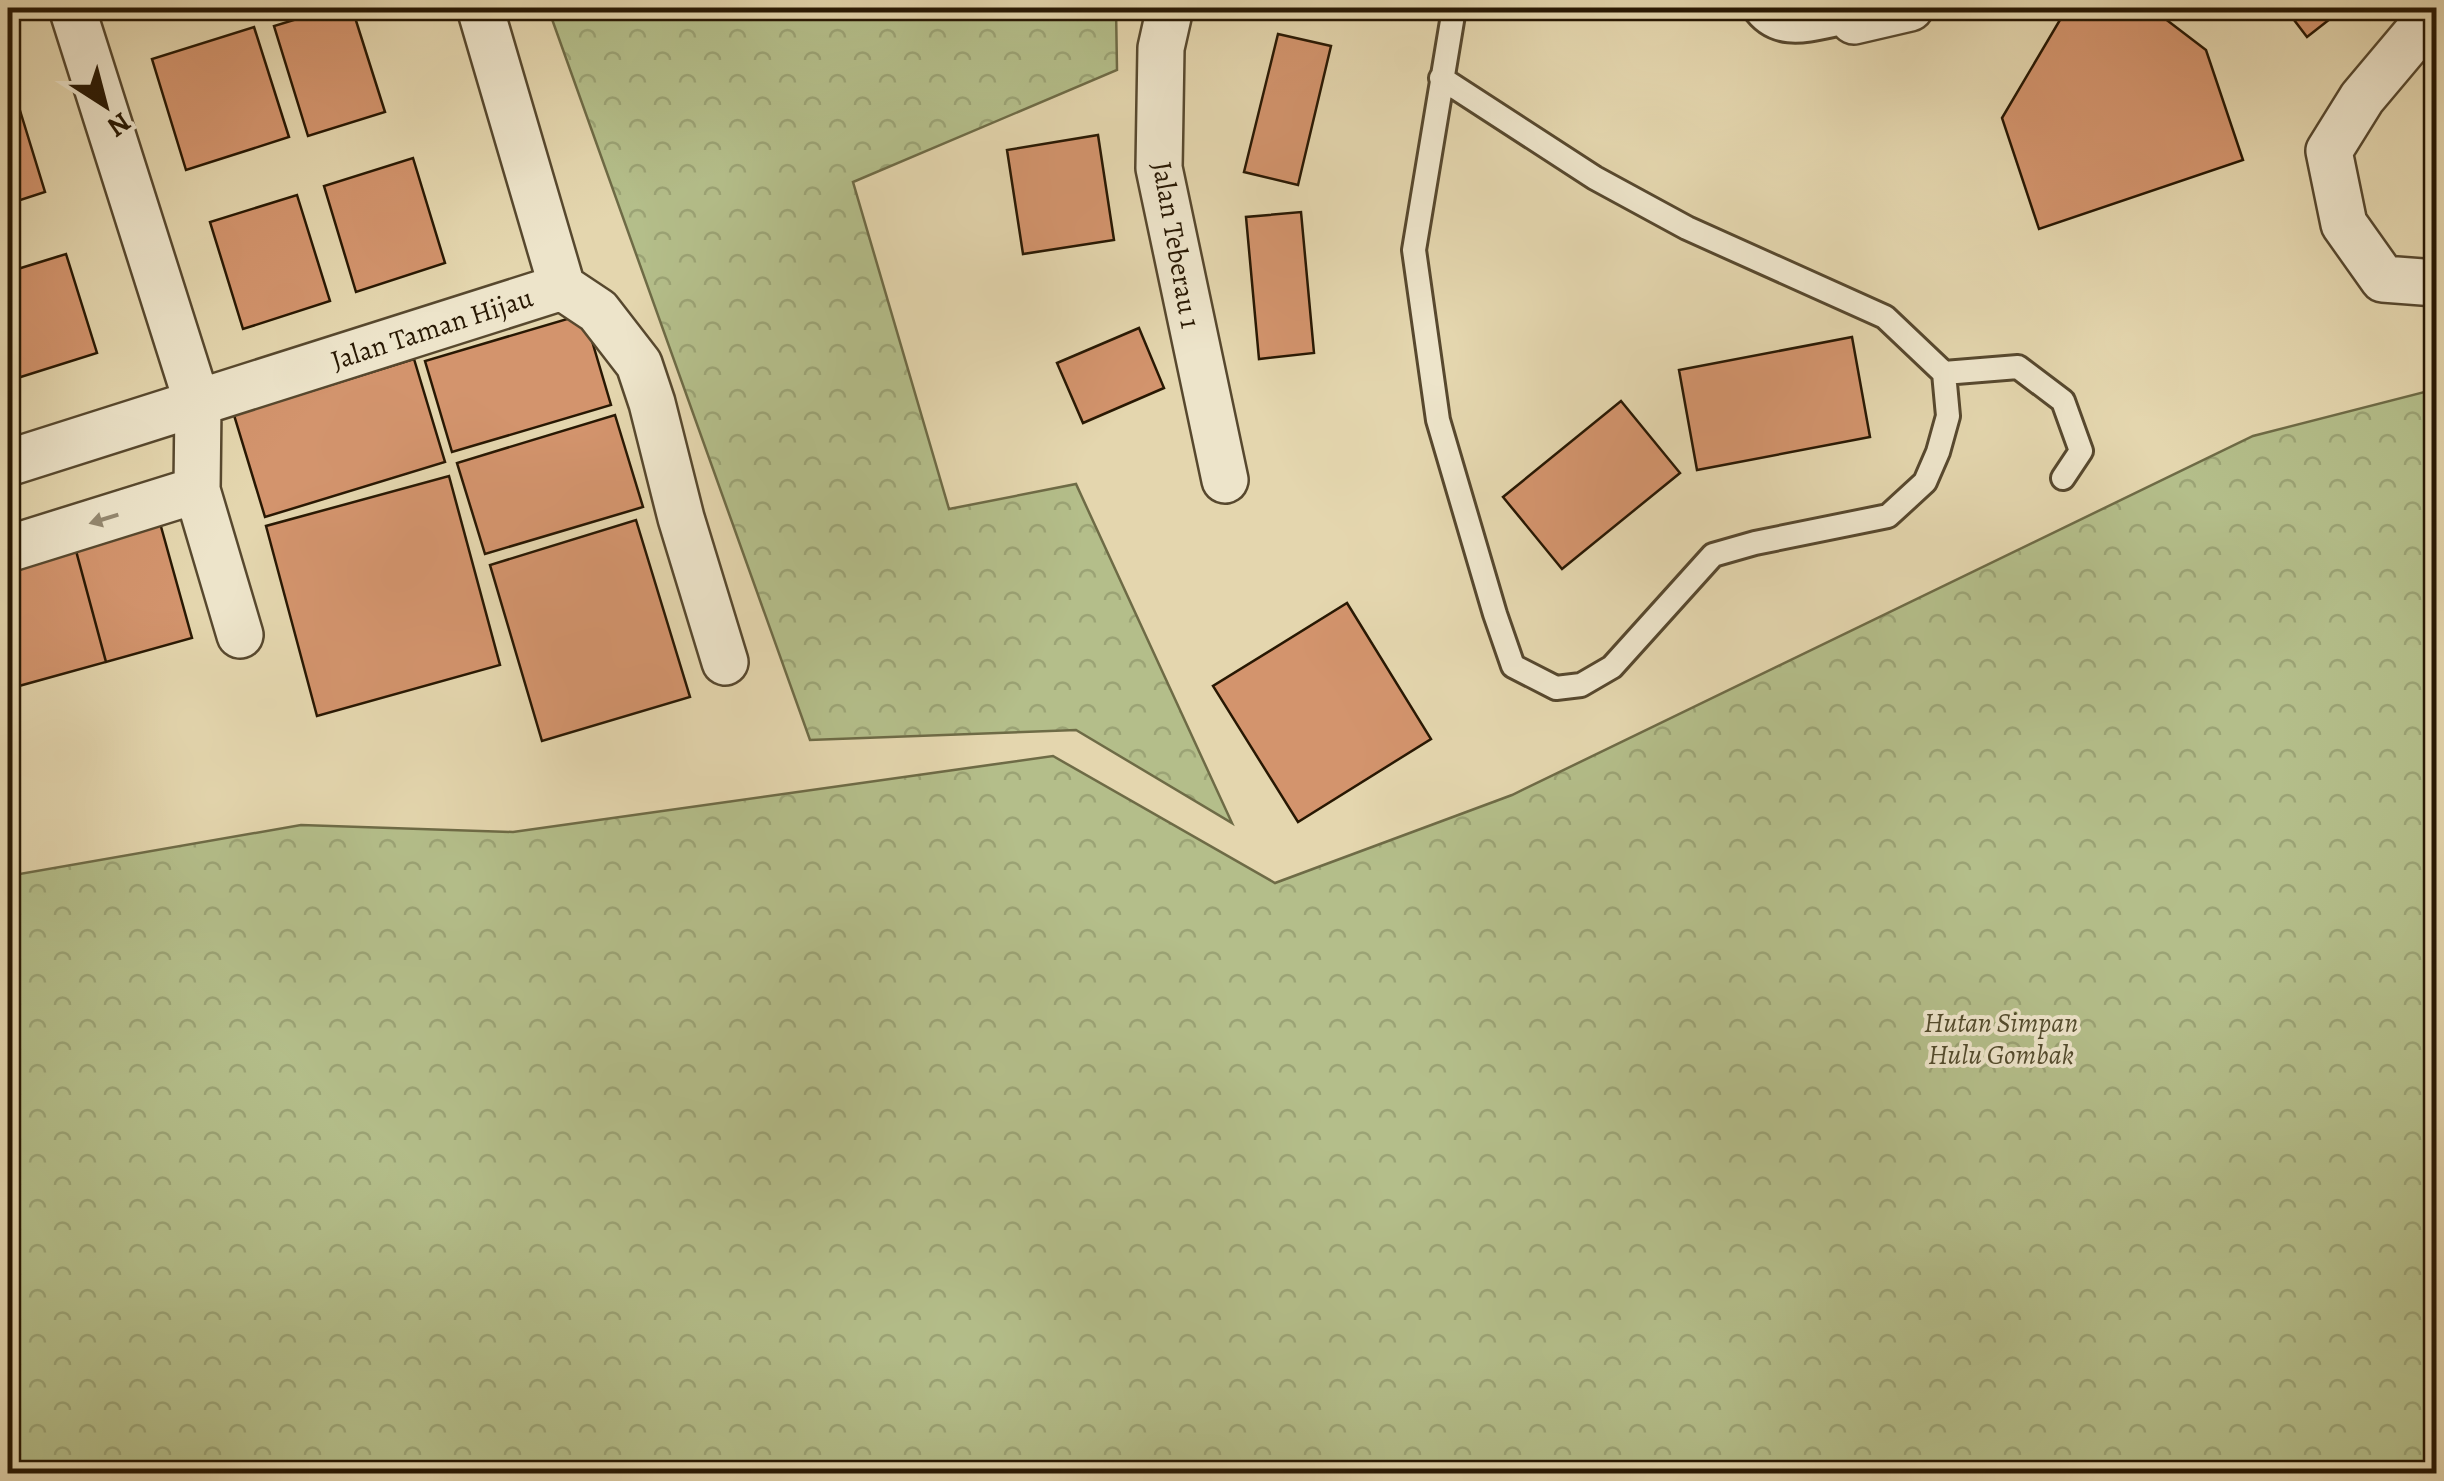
<svg xmlns="http://www.w3.org/2000/svg" width="2444" height="1481" font-family="Alegreya,serif">
<defs>
<pattern id="forest-crowns" width="20" height="18" patternUnits="userSpaceOnUse" patternTransform="scale(2.5)"><rect width="20" height="18" fill="#b4be8a"/><path d="M2 6a3 3 0 1 1 6 0M12 15a3 3 0 1 1 6 0" fill="none" stroke="#9ba375"/></pattern>
</defs>
<rect width="100%" height="100%" fill="#e4d6ae"/>
<filter id="stains"><feTurbulence type="fractalNoise" baseFrequency=".002" numOctaves="4"/><feColorMatrix values="0 0 0 0 .2 0 0 0 0 .09 0 0 0 0 .02 0 0 0 .5 -.17"/></filter>
<radialGradient id="worn" r=".72"><stop offset=".6" stop-color="#630" stop-opacity="0"/><stop offset="1" stop-color="#630" stop-opacity=".3"/></radialGradient>
<path fill="url(#forest-crowns)" stroke="#6e6b46" stroke-width="2.5" d="M548,8H1116L1117,70L853,182L949,509L1076,484L1232,823L1076,730L810,740Z
M2436,389V1473H8V876L301,825L513,832L1053,756L1275,883L1512,795L2253,436Z"/>
<path fill="#d3946d" stroke="#281803" stroke-width="2.5" d="M333,8H352L385,112L308,136L274,26Z
M2067,8H2151L2206,50L2243,160L2039,229L2002,118Z
M2285,8H2344L2307,37Z
M254,27L289,137L186,170L152,59Z
M1278,34L1331,46L1298,185L1244,172Z
M14,91L45,192L8,204V93Z
M1098,135L1114,240L1023,254L1007,150Z
M413,158L445,263L356,292L324,186Z
M297,195L330,301L243,329L210,222Z
M1301,212L1314,353L1259,359L1246,217Z
M66,254L97,353L8,381V272Z
M584,314L611,405L452,452L425,361Z
M1139,328L1164,388L1083,423L1057,363Z
M1852,337L1870,437L1697,470L1679,370Z
M414,359L445,462L265,517L234,415Z
M1621,401L1680,473L1562,569L1503,497Z
M615,415L643,507L485,554L457,463Z
M449,476L500,665L317,716L266,526Z
M636,520L690,697L542,741L490,565Z
M160,523L192,638L106,662L75,547Z
M75,547L106,662L8,689V565Z
M1347,603L1431,739L1298,822L1213,686Z"/>
<g fill="none" stroke-linecap="round" stroke-linejoin="round">
<defs>
<path id="service" d="M1753,8C1778,45 1815,27 1854,21
M1441,78L1595,178L1687,228L1885,317L1944,373L1948,416L1938,452L1925,482L1888,516L1755,543L1713,555L1612,667L1581,685L1556,688L1513,666L1495,614L1438,420L1414,250L1453,15L1455,8
M1944,373L2018,367L2063,401L2081,451L2063,478"/>
<path id="minor" d="M72,8L198,405L197,490L240,635
M480,8L562,287
M1170,8L1161,48L1159,168L1225,480
M1848,8L1854,21L1910,8
M2436,10L2362,98L2329,151L2344,224L2383,279L2436,283
M562,287L598,311L639,364L652,403L681,518L725,662
M8,463L562,287
M8,549L197,490"/>
</defs>
<use href="#service" stroke="#57482e" stroke-width="28"/>
<use href="#minor" stroke="#57482e" stroke-width="50"/>
<use href="#service" stroke="#ede4ca" stroke-width="22"/>
<use href="#minor" stroke="#ede4ca" stroke-width="45"/>
</g>
<defs><path id="oneway-solid" d="M-6-.8H1V-3.2L6.5 0L1 3.2V.8H-6Z" transform="scale(2.5)"/></defs>
<use fill="#948870" href="#oneway-solid" transform="translate(104 519) rotate(163)"/>
<g text-anchor="middle" dominant-baseline="central" stroke-width="8" stroke-linejoin="round" paint-order="stroke">
<g font-size="28" fill="#281803" stroke="#ede4ca">
<text transform="translate(1176 245) rotate(80)">Jalan Teberau 1</text>
<text transform="translate(432 329) rotate(-18)">Jalan Taman Hijau</text>
</g>
<g font-size="28" font-style="italic" fill="#524a2c" stroke="#ede4ca">
<text x="2001" y="1023">Hutan Simpan<tspan x="2001" dy="32">Hulu Gombak</tspan></text>
</g>
</g>
<rect width="2444" height="1481" fill="none" stroke="#e4d6ae" stroke-width="40"/>
<rect x="10" y="10" width="2424" height="1461" fill="none" stroke="#281803" stroke-width="5"/>
<rect x="20" y="20" width="2404" height="1441" fill="none" stroke="#281803" stroke-width="2.5"/>
<g transform="translate(105 105) rotate(144)" stroke="#ede4ca" stroke-width="8" paint-order="stroke">
<path d="M0-8L18 38L0 25L-18 38Z" fill="#281803"/>
<text y="-15" font-size="28" font-weight="bold" text-anchor="middle" fill="#281803">N</text>
</g>
<rect width="100%" height="100%" filter="url(#stains)"/>
<rect width="100%" height="100%" fill="url(#worn)"/>
</svg>
